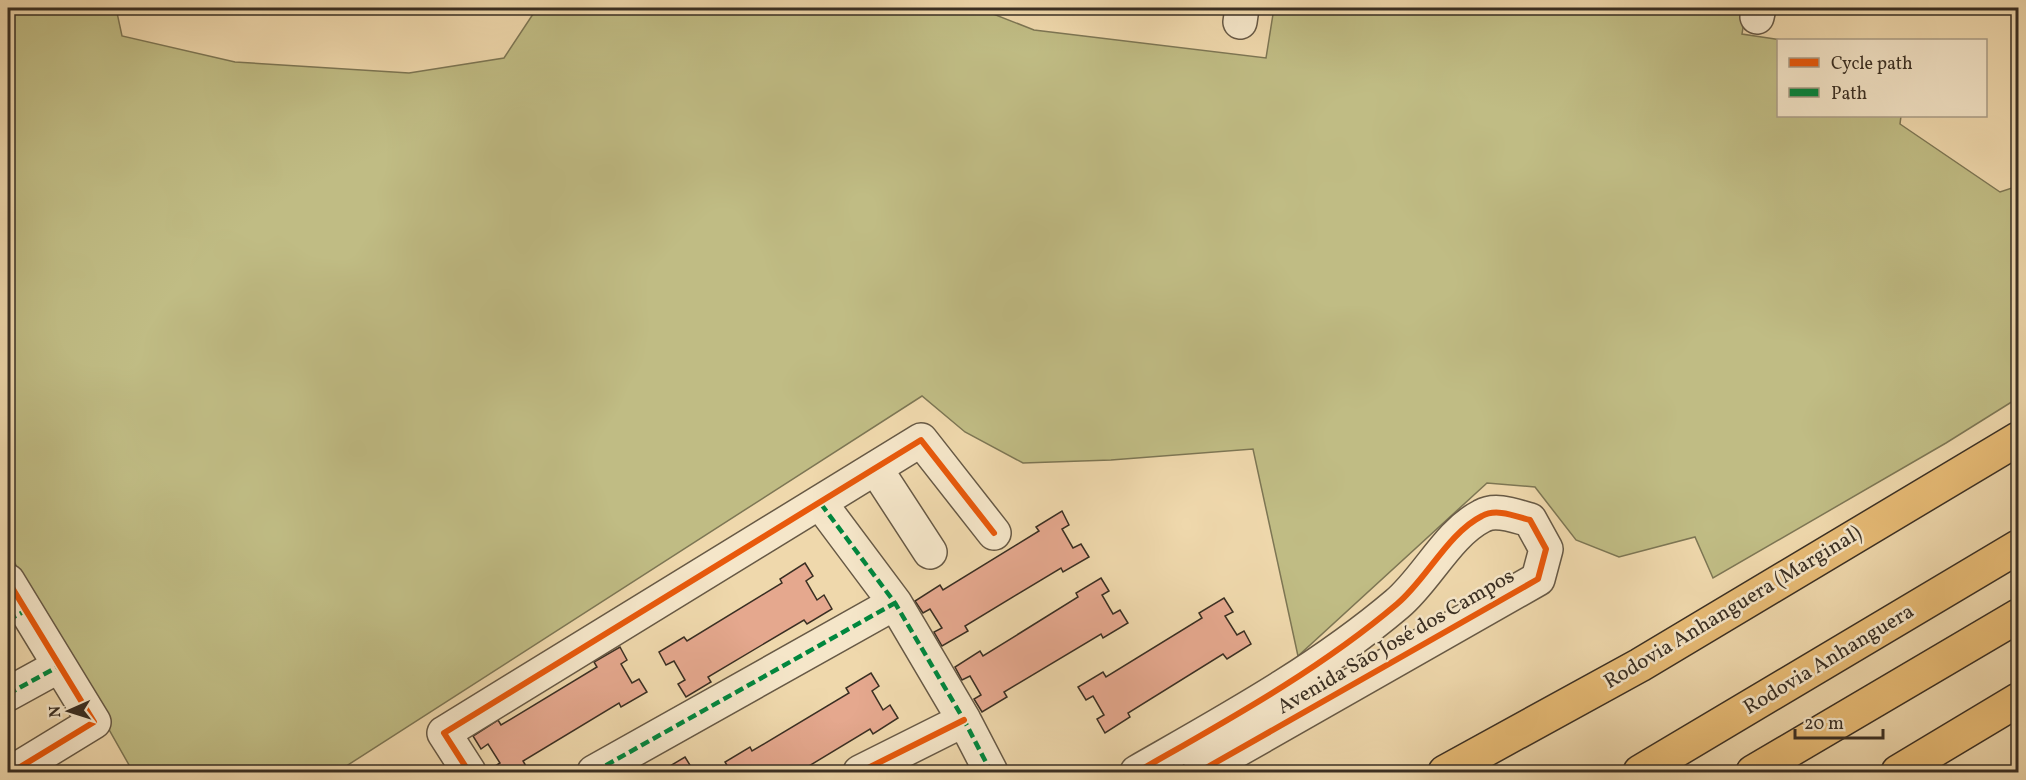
<svg xmlns="http://www.w3.org/2000/svg" width="2026" height="780" font-family="Vollkorn,serif">
<rect width="100%" height="100%" fill="#efd8ac"/>
<filter id="stains"><feTurbulence type="fractalNoise" baseFrequency=".00333" numOctaves="4"/><feColorMatrix values="0 0 0 0 .2 0 0 0 0 .09 0 0 0 0 .02 0 0 0 .5 -.17"/></filter>
<radialGradient id="worn" r=".72"><stop offset=".6" stop-color="#630" stop-opacity="0"/><stop offset="1" stop-color="#630" stop-opacity=".3"/></radialGradient>
<path fill="#c0bc84" stroke="#7d7654" stroke-width="1.5" d="M8,8H116L122,36L235,62L409,73L504,58L537,8H978L1034,30L1266,58L1274,8H1746L1742,34L1782,40H1778V116H1901L1900,124L2000,192L2018,186V398L1946,443L1713,578L1695,537L1619,557L1576,540L1535,487L1487,483L1298,656L1253,449L1111,460L1023,463L965,432L922,396L337,772H133L8,551Z"/>
<path fill="#e5a88e" stroke="#3a2f23" stroke-width="1.5" d="M1062,511L1069,525L1062,529L1073,548L1081,544L1089,557L1063,572L1061,568L965,626L968,631L942,646L934,632L942,628L930,609L923,613L915,601L940,585L943,590L1039,531L1036,527Z
M805,563L813,576L806,581L817,600L824,595L832,609L807,624L804,620L708,677L711,682L686,697L678,684L685,680L674,661L666,665L659,652L684,637L687,641L782,583L780,579Z
M1101,578L1109,591L1102,595L1113,614L1120,610L1128,623L1103,638L1101,634L1004,692L1007,697L982,712L974,699L981,695L970,676L962,680L955,667L980,651L983,656L1078,597L1076,593Z
M1224,598L1233,612L1225,616L1237,635L1244,631L1251,644L1227,659L1223,654L1128,713L1130,717L1105,733L1097,719L1104,715L1093,696L1086,700L1078,687L1103,672L1106,677L1202,618L1199,613Z
M620,647L627,660L621,664L632,683L639,679L647,692L621,707L619,703L523,761L526,766L515,772H495L492,768L500,763L488,744L481,749L473,736L498,720L501,725L597,667L594,662Z
M871,673L879,686L872,691L883,710L890,705L898,718L873,734L870,729L799,772H731L725,762L750,747L752,751L849,693L846,688Z
M685,757L693,770L660,772Z
M107,766L110,772H95Z"/>
<g fill="none" stroke-linecap="round" stroke-linejoin="round">
<defs>
<path id="minor" d="M1757,17L1759,8
M1240,22L1242,8
M876,469L930,552
M821,504L895,603L964,720L991,772
M8,581L94,722L12,772
M8,694L59,666
M469,772L444,733L921,440L994,533
M594,772L895,603
M860,772L964,720
M1137,772C1226,721 1318,671 1397,604C1426,580 1448,533 1482,516C1496,508 1515,516 1530,520L1546,549L1538,579L1199,772"/>
<path id="highway" d="M1445,772L1640,665L2018,439
M1640,772L2018,547
M1753,772L2018,616
M1898,772L2018,700"/>
</defs>
<use href="#minor" stroke="#675945" stroke-width="36"/>
<use href="#highway" stroke="#3a2f23" stroke-width="36"/>
<use href="#minor" stroke="#f5e6c9" stroke-width="33"/>
<use href="#highway" stroke="#e8bc76" stroke-width="33"/>
<path stroke="#00873e" stroke-width="4.5" stroke-dasharray="9 4.5" stroke-linecap="butt" d="M821,504L895,603L964,720L991,772
M8,620L25,611
M8,694L59,666
M594,772L895,603"/>
<defs>
<path id="cycleway" d="M8,581L94,722L12,772
M469,772L444,733L921,440L994,533
M860,772L964,720
M1137,772C1226,721 1318,671 1397,604C1426,580 1448,533 1482,516C1496,508 1515,516 1530,520L1546,549L1538,579L1199,772"/>
</defs>
<use href="#cycleway" stroke="#f5e6c9" stroke-width="10"/>
<use href="#cycleway" stroke="#e8590c" stroke-width="6"/>
</g>
<g text-anchor="middle" dominant-baseline="central" stroke-width="5" stroke-linejoin="round" paint-order="stroke">
<g font-size="21" fill="#3a2f23" stroke="#f5e6c9">
<text transform="translate(1733 608) rotate(-31)">Rodovia Anhanguera (Marginal)</text>
<text transform="translate(1396 642) rotate(-30)">Avenida São José dos Campos</text>
<text transform="translate(1829 660) rotate(-31)">Rodovia Anhanguera</text>
</g>
</g>
<rect width="2026" height="780" fill="none" stroke="#efd8ac" stroke-width="30"/>
<rect x="9" y="9" width="2008" height="762" fill="none" stroke="#3a2f23" stroke-width="3"/>
<rect x="15" y="15" width="1996" height="750" fill="none" stroke="#3a2f23" stroke-width="1.5"/>
<rect x="1777" y="39" width="210" height="78" fill="#f5e6c9" stroke="#aa9d87" stroke-width="1.5"/>
<rect x="1789" y="58" width="30" height="9" fill="#e8590c" stroke="#aa9d87" stroke-width="1.5"/>
<text x="1831" y="69" font-size="18" fill="#3a2f23">Cycle path</text>
<rect x="1789" y="88" width="30" height="9" fill="#00873e" stroke="#aa9d87" stroke-width="1.5"/>
<text x="1831" y="99" font-size="18" fill="#3a2f23">Path</text>
<g transform="translate(69 711) rotate(267)" stroke="#f5e6c9" stroke-width="4.5" paint-order="stroke">
<path d="M0-4.5L10 22L0 15L-10 22Z" fill="#3a2f23"/>
<text y="-9" font-size="16" font-weight="bold" text-anchor="middle" fill="#3a2f23">N</text>
</g>
<path d="M1795 729v9h88v-9" fill="none" stroke="#3a2f23" stroke-width="3"/>
<text x="1804" y="729" font-size="18" fill="#3a2f23" stroke="#f5e6c9" stroke-width="4.5" paint-order="stroke">20 m</text>
<rect width="100%" height="100%" filter="url(#stains)"/>
<rect width="100%" height="100%" fill="url(#worn)"/>
</svg>
